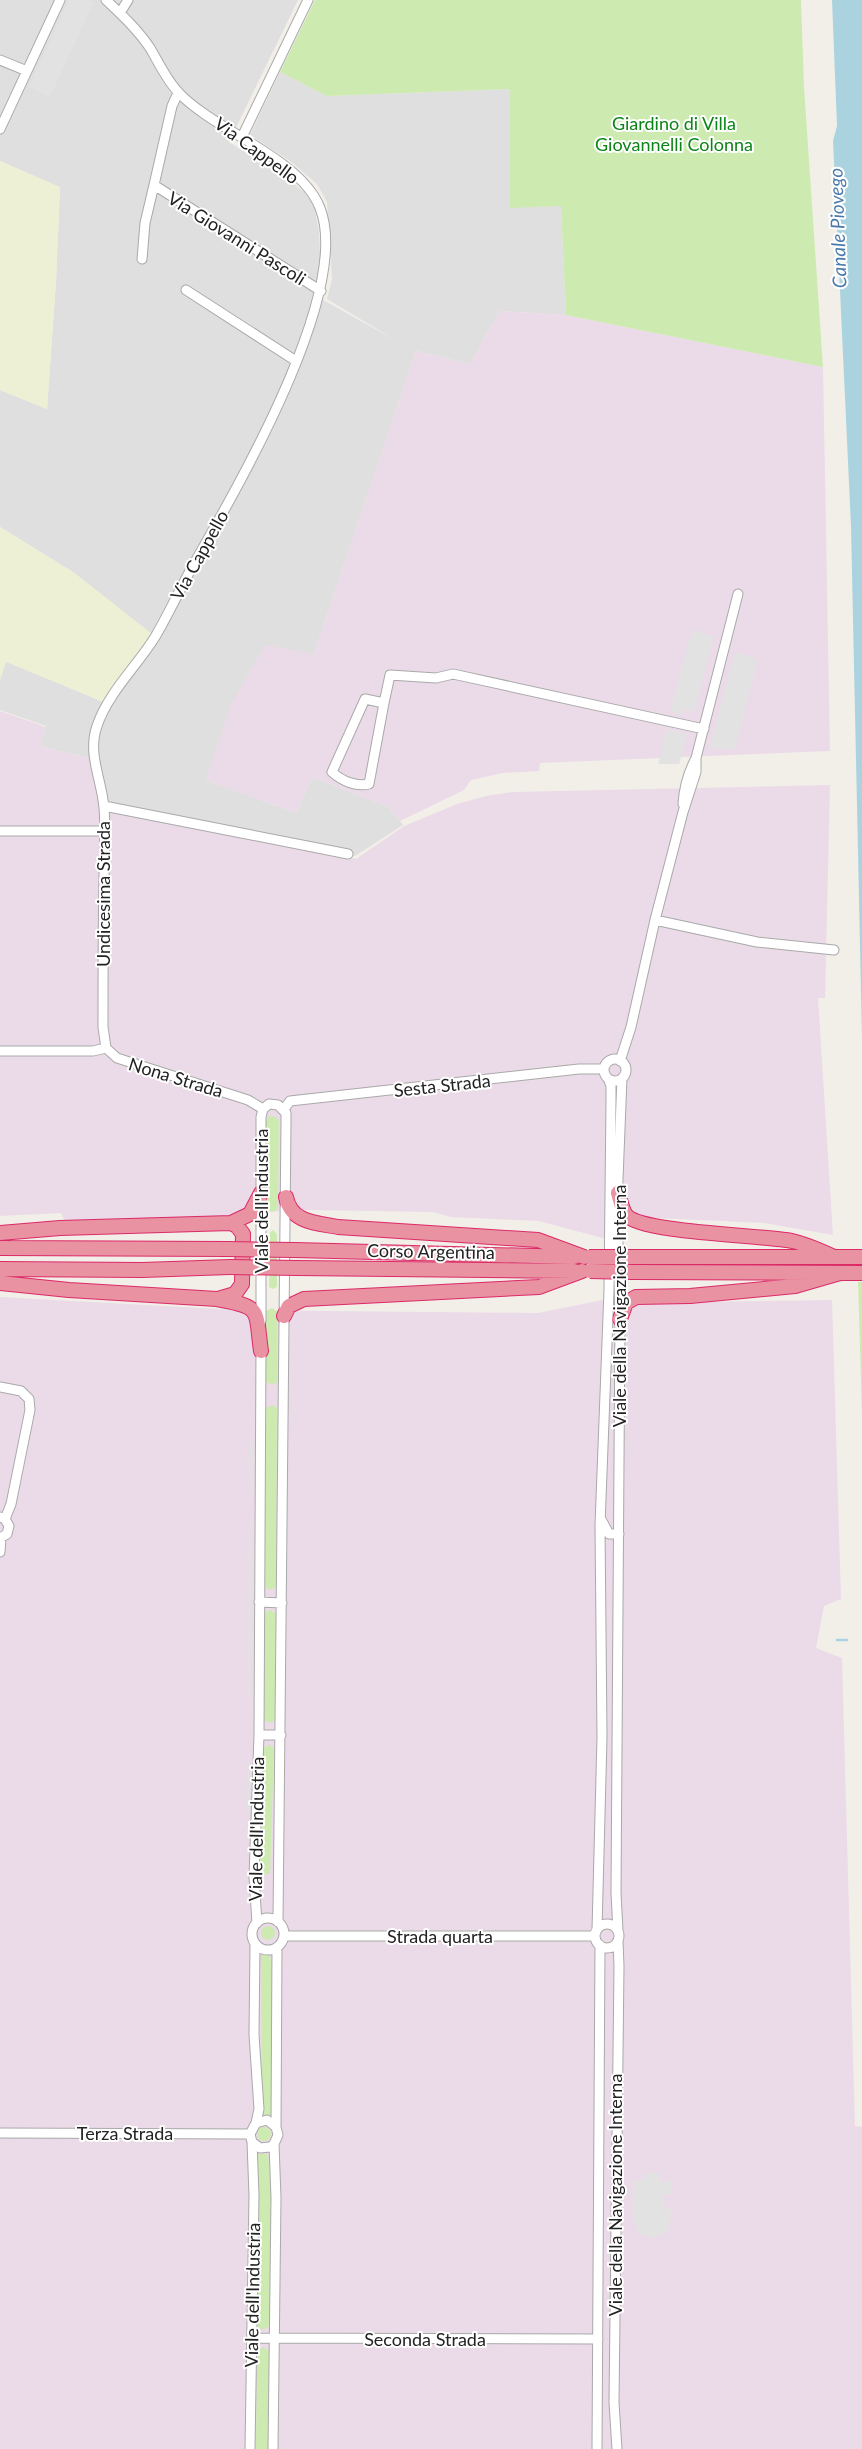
<svg xmlns="http://www.w3.org/2000/svg" width="862" height="2449" font-family="Lato,sans-serif">
<rect width="100%" height="100%" fill="#f2efe9"/>
<path fill="#e0dfdf" d="M0,0H298L229,142L280,174L303,191L314,205L319,232L321,274L316,296L395,340L327,299L332,279L327,202L317,184L290,161L250,135L280,72L327,96L510,89V207L561,206L566,315L500,311L470,364L416,351L314,654L206,780L296,813L312,777L389,807L403,825L355,856L104,802L96,760L40,746L46,726L0,710V680L6,661L103,702L152,634L73,572L0,527V390L47,409L56,281L60,188L0,161Z"/>
<path fill="#ebdbe8" d="M500,311L566,315L823,367L830,751L540,763L539,771L503,773L471,780L464,790L400,821L389,807L312,777L296,813L206,780L231,705L265,645L314,654L416,351L470,364Z
M0,711L46,727L40,746L95,760L104,802L356,859L404,826L457,804L486,796L512,792L830,785L825,998H818L833,1235L764,1223L656,1218L606,1220V1239L539,1221L451,1217L433,1212L305,1210L240,1213L228,1217L66,1224L61,1213L0,1216Z
M0,1297L238,1310L538,1313L603,1300L638,1303L832,1300L841,1599L824,1606L816,1648L842,1658L855,2126L862,2127V2449H0Z"/>
<path fill="#eef0d5" d="M0,161L60,187L56,281L47,409L0,390Z
M0,527L73,572L152,634L104,702L6,662L0,680Z"/>
<path fill="#cdebb0" d="M315,0H801L804,87L823,367L566,315L561,206L510,208V89L327,96L280,72Z
M269,1116H274L279,1121L278,1207L276,1211L271,1212L266,1207V1121Z
M273,1230L277,1234V1287L273,1289L269,1287L270,1233Z
M858,1282H862V1414Z
M272,1308L277,1311V1382L272,1385L266,1382V1311Z
M272,1405L277,1408L276,1587L271,1590L265,1587L266,1408Z
M270,1610L276,1613L275,1720L270,1723L264,1720L265,1613Z
M269,1745L274,1748L270,1874L259,1875L263,1748Z
M261 1933a7 7 0 1 1 14 0a7 7 0 1 1-14 0Z
M261,1954L270,1956L273,1972L271,2117L262,2115Z
M257 2134a7 7 0 1 1 14 0a7 7 0 1 1-14 0Z
M256,2154H268L271,2194L269,2326L263,2330L257,2326L259,2195Z
M263,2347L269,2351L268,2449H256L257,2351Z"/>
<path fill="#e2e2e2" d="M69,0H87L93,3L50,97L29,87Z
M692,630L714,636L694,712L684,709L682,715L670,712Z
M735,652L758,659L735,749H709Z
M667,729L687,734L679,764H658Z
M253,1438L252,1497L249,1491L250,1444Z
M252,1521L250,1701L247,1694L249,1527Z
M250,1759L249,1815L246,1808L247,1766Z
M645,2173H660V2182L672,2181V2194H664V2209H671L670,2224L668,2231L654,2238L644,2236L638,2232L633,2218V2181L644,2180Z"/>
<path fill="#aad3df" d="M832,0H862V1039L851,526L833,141L837,126Z"/>
<g fill="none" stroke-linecap="round" stroke-linejoin="round">
<path stroke="#aad3df" stroke-width="2.5" d="M837,1640H847"/>
<defs>
<path id="minor" d="M106,0C122,15 138,30 150,48C159,63 167,81 179,93C215,131 301,158 320,208C353,292 234,493 191,569C179,591 168,615 155,637C137,666 108,693 97,726C87,754 102,780 104,808C106,831 104,855 104,879C103,928 103,978 103,1027L106,1048L117,1058L248,1100L263,1109
M120,13L128,0
M0,60L27,71
M178,93L172,106L154,185L321,291
M0,129L60,0
M242,137L308,0
M142,259L145,223L154,185
M186,290L296,361
M384,703L369,784C356,787 342,781 332,772L365,699L384,703L390,675L436,678L453,674L704,729
M683,804C684,787 688,773 696,758L738,594
M104,806L348,854
M0,831H104
M655,920L757,942L834,950
M0,1051H93L106,1048
M604 1070a11 11 0 1 1 22 0a11 11 0 1 1-22 0Z
M620,1061L631,1027L655,920L683,812L696,772V758
M284,1109L290,1101L579,1069H604
M261,1321V1117L263,1109L269,1104L278,1105L286,1113V1123L278,1922
M0,1387L21,1391L29,1399L30,1410L11,1504L5,1519
M602,1521L609,1534H619
M0,1538L7,1534L9,1526L5,1519L0,1517
M0,1552L1,1538
M259,1602L282,1603
M259,1735H281
M252 1934a16 16 0 1 1 32 0a16 16 0 1 1-32 0Z
M257,1923L254,1877L259,1735L261,1347
M595 1936a12 12 0 1 1 24 0a12 12 0 1 1-24 0Z
M597,1930L602,1737L600,1525L609,1290L611,1100V1086L608,1078
M618,1931L616,1893L620,1319L617,1204L622,1078
M284,1936H595
M256,2123L267,2120L276,2127
M0,2133L250,2134
M252,2142L260,2148L270,2147L274,2144
M252,2338L598,2339
M250,2449L254,2195L252,2142L250,2134L256,2123L259,2109L254,2035L255,1945
M273,2449L276,2198L274,2144L278,2135L276,2127L277,1947
M597,2449L600,1945
M617,2449L614,2403L619,1966L618,1942"/>
<path id="highway" d="M618,1193C620,1199 622,1210 626,1215C641,1233 762,1235 792,1241C806,1244 819,1250 832,1256
M286,1197C291,1223 317,1223 338,1227L538,1240L584,1257
M0,1233L60,1228L231,1223L250,1214L261,1193
M0,1248L228,1249
M295,1250L574,1257
M633,1257H862
M296,1268L574,1271
M0,1269L142,1270L230,1267
M633,1272L862,1273
M0,1283L69,1290L217,1299C263,1307 255,1309 261,1351
M218,1299L235,1294L242,1284L243,1234L237,1226L231,1223
M284,1316L289,1306L304,1299L539,1287L582,1271
M620,1319L626,1303L636,1297L690,1296L795,1286L840,1273"/>
</defs>
<use href="#minor" stroke="#a9a9a9" stroke-width="11"/>
<use href="#highway" stroke="#dc2a67" stroke-width="16"/>
<use href="#minor" stroke="#fff" stroke-width="9"/>
<use href="#highway" stroke="#e892a2" stroke-width="14"/>
<defs>
<path id="highway-bridge" d="M228,1249L295,1250
M589,1257H633
M230,1267L296,1268
M590,1271L633,1272"/>
</defs>
<use href="#highway-bridge" stroke="#dc2a67" stroke-width="16" stroke-linecap="butt"/>
<use href="#highway-bridge" stroke="#e892a2" stroke-width="14"/>
</g>
<g text-anchor="middle" dominant-baseline="central" stroke-width="4" stroke-linejoin="round" paint-order="stroke">
<g font-size="18" fill="#0c8416" stroke="#fff">
<text x="674" y="123">Giardino di Villa<tspan x="674" dy="21">Giovannelli Colonna</tspan></text>
</g>
<g font-size="18" fill="#222" stroke="#fff">
<text transform="translate(257 150) rotate(36)">Via Cappello</text>
<text transform="translate(237 238) rotate(32)">Via Giovanni Pascoli</text>
<text transform="translate(199 555) rotate(-61)">Via Cappello</text>
<text transform="translate(103 894) rotate(-90)">Undicesima Strada</text>
<text transform="translate(176 1077) rotate(17)">Nona Strada</text>
<text transform="translate(442 1085) rotate(-6)">Sesta Strada</text>
<text transform="translate(261 1201) rotate(-90)">Viale dell'Industria</text>
<text transform="translate(431 1251) rotate(1)">Corso Argentina</text>
<text transform="translate(619 1306) rotate(-90)">Viale della Navigazione Interna</text>
<text transform="translate(256 1829) rotate(-89)">Viale dell'Industria</text>
<text x="440" y="1936">Strada quarta</text>
<text x="125" y="2133">Terza Strada</text>
<text transform="translate(615 2195) rotate(-90)">Viale della Navigazione Interna</text>
<text transform="translate(252 2295) rotate(-89)">Viale dell'Industria</text>
<text x="425" y="2339">Seconda Strada</text>
</g>
<g font-size="19" font-style="italic" fill="#4a7aab" stroke="#fff">
<text transform="translate(837 228) rotate(-92)">Canale Piovego</text>
</g>
</g>
</svg>
